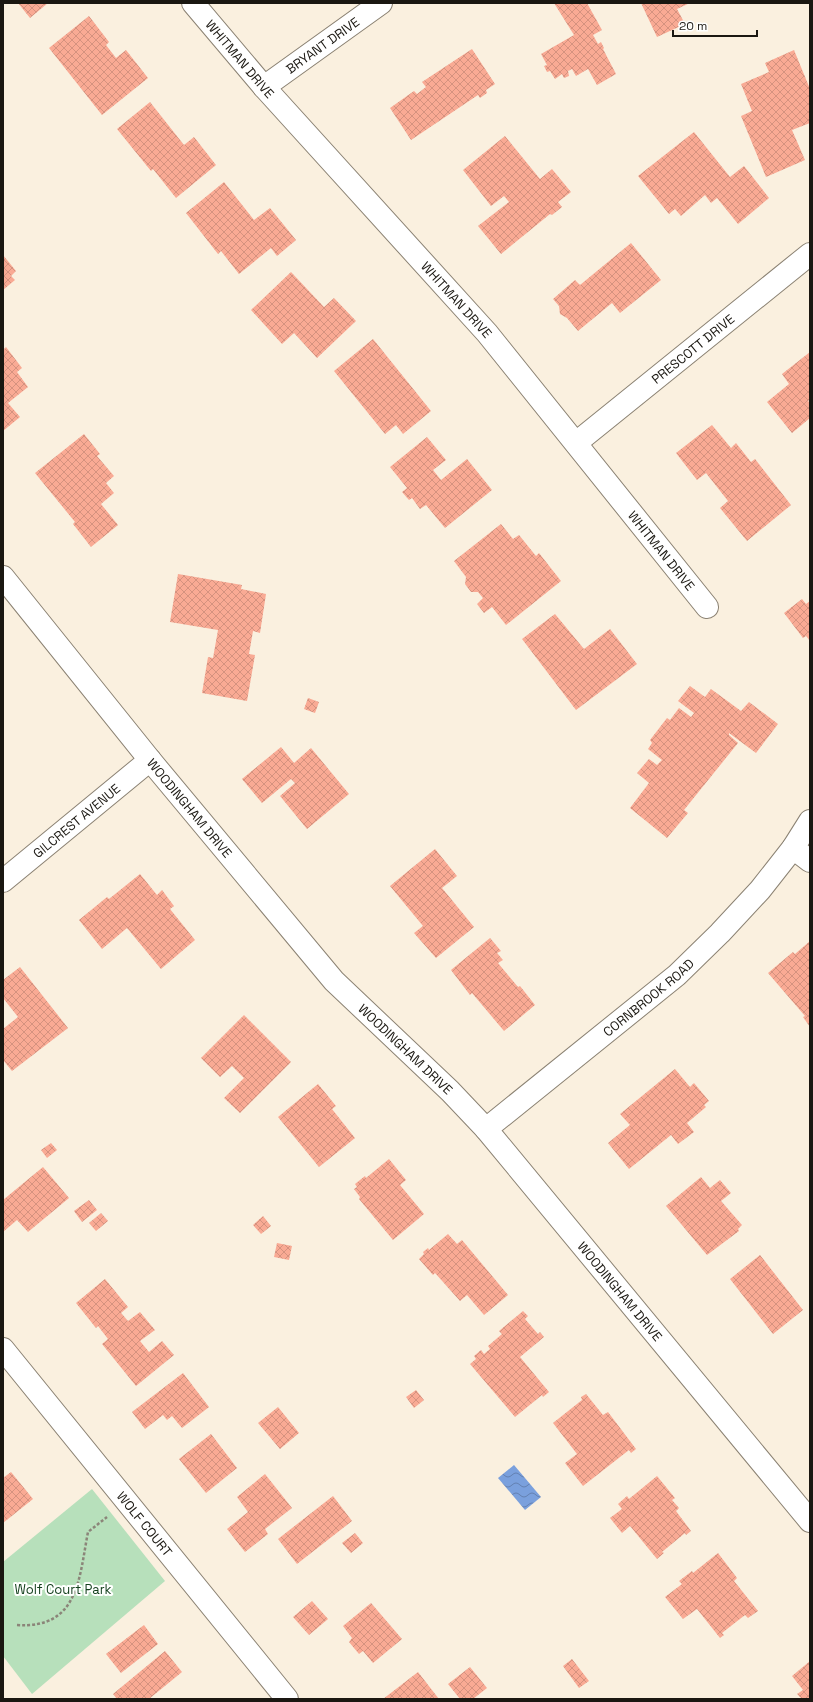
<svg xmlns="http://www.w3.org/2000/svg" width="813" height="1702" font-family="'Space Grotesk',sans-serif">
<defs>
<pattern id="water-waves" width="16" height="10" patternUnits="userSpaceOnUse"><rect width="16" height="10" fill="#7aa0dd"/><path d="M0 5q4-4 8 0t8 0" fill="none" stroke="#6381b2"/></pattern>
<pattern id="building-cross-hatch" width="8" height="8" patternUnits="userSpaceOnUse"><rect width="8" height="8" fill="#f9aa94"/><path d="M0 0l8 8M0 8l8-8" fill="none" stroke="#d5927f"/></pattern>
</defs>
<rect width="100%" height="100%" fill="#faf0df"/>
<path fill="#b7e0bb" d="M92,1489L165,1581L32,1694L3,1656V1562Z"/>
<path fill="url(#water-waves)" d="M514,1465L541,1497L525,1510L498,1478Z"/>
<path fill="url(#building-cross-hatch)" d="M18,3H48L30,18Z
M554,3H587L602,30L593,35L598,44L601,42L604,48L603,49L616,74L597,85L588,69L576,76L572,69L568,71L569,76L564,78L562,74L555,79L550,71L547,72L544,66L547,65L541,54L574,35Z
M641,3H690L677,9L685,24L657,37Z
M89,16L109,42L106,45L116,58L126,50L148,78L102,115L49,48Z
M472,49L495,84L486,90L487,93L480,98L478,95L411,140L390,108L414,91L417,94L426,87L422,82Z
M794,50L810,89V123L792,130L805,160L766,177L741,116L752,111L741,84L769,72L765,63Z
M150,102L184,145L194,137L216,165L176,198L153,169L151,171L117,129Z
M694,132L730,177L744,166L769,198L738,224L717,198L711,203L705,195L681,216L675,209L669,214L638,176Z
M505,136L540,179L552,169L571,192L558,202L562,207L552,215L550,214L501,254L478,226L509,202L504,196L491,206L463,170Z
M224,182L254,220L270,208L296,240L277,256L271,248L239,274L221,251L218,254L186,213Z
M631,243L661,280L620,313L612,303L578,331L567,318L560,314L559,306L553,299L575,280L580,285Z
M3,255L16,271L11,276L15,280L3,290Z
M291,272L324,307L334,298L356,321L317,358L294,333L282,344L251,310Z
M373,339L431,411L403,434L396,425L385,434L334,371Z
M6,347L22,368L17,372L28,387L8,403L20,417L3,431V350Z
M810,352V399L808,401L810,403V418L792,433L767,402L789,384L782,374Z
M712,425L731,448L736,443L751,462L755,459L791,505L747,541L720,508L728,501L706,473L697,480L676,453Z
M84,434L100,454L97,456L114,476L106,483L114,493L101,504L118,525L91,547L73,524L75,522L35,473Z
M427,437L446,460L433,470L441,480L467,459L492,490L445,528L426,505L420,509L412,498L409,500L402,492L407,488L390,467Z
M501,524L513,539L519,535L536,556L539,553L561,581L506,625L492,607L484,613L477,604L483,598L478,592H471L465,584L466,577L454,561Z
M178,574L242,585L241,589L266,594L260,633L253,631L249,654L255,655L247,701L202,693L208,657L213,658L218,630L170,622Z
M802,599L806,604L810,601V641L806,636L803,638L784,613Z
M555,614L584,649L610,629L637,664L576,710L522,639Z
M690,686L705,697L711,689L741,711L749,702L778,724L756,753L729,733V735L738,743L684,810L688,813L667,838L630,808L649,783L637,773L649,759L657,765L662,760L648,749L652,743L650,740L667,718L670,720L679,708L691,717L694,713L678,701Z
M308,698L319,702L315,713L304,709Z
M281,747L294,763L311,748L349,794L307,829L280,796L295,783L291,779L262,803L242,779Z
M435,849L457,876L442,888L474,927L436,958L414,933L423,926L390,886Z
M140,874L157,895L162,890L174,906L170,909L195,940L161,969L127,928L102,949L79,920L107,897L109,899Z
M490,938L501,951L497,953L503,960L498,963L518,987L520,986L535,1005L504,1031L472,993L470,995L451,970Z
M810,941V1027L803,1017L805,1016L768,973L793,952L795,954Z
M20,967L68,1028L12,1071L3,1060V1029L18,1017L3,998V980Z
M244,1015L291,1062L240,1113L224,1098L244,1078L232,1066L220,1077L201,1058Z
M675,1069L690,1087L694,1083L709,1101L704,1105L706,1107L687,1123L694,1132L678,1144L671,1135L629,1169L608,1143L630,1125L620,1114Z
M318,1084L336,1106L332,1109L355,1138L319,1167L278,1117Z
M51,1143L57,1150L47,1158L41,1150Z
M389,1159L406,1180L400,1185L424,1214L393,1240L359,1199L360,1197L354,1189L357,1187L355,1184L365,1176L366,1178Z
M43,1167L69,1198L28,1232L17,1220L3,1232V1200Z
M701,1177L710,1188L720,1180L731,1193L721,1201L742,1225L738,1229L739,1231L707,1255L666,1206Z
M89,1200L97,1210L82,1222L74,1211Z
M101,1213L108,1221L96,1231L89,1223Z
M263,1216L271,1226L261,1234L253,1225Z
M448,1234L457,1244L462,1240L508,1295L484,1315L467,1295L460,1301L435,1273L433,1275L419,1259L424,1254L423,1252L428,1248L429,1250Z
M277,1243L292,1246L289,1260L274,1257Z
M760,1255L803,1310L773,1334L730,1279Z
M105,1279L128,1307L121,1313L128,1321L140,1312L155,1330L140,1341L149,1352L162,1341L174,1355L136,1386L102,1344L108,1339L98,1326L96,1328L76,1303Z
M523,1311L528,1316L525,1319L538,1334L540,1332L544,1337L520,1357L549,1392L543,1397L542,1395L515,1417L470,1364L476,1359L474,1356L481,1350L484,1354L490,1349L488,1346L502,1334L499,1331Z
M183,1373L209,1407L182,1428L172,1416L167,1420L163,1415L145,1429L132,1412Z
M416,1390L424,1400L414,1408L406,1397Z
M586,1394L603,1415L608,1412L636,1449L631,1453L629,1450L583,1486L565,1463L577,1454L553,1423L582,1400L581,1397Z
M278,1407L299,1433L280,1449L258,1423Z
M211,1434L237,1468L206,1493L179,1459Z
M11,1472L33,1499L3,1523V1478Z
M265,1474L292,1508L265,1529L268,1534L245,1552L227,1529L248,1512L237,1497Z
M657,1476L675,1498L672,1500L679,1508L676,1511L691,1531L686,1535L685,1533L662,1552L664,1553L657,1559L630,1526L622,1533L610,1518L622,1509L618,1504L627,1496L629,1499Z
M333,1496L352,1521L297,1564L278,1539Z
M355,1533L363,1543L351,1553L342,1543Z
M718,1553L737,1578L734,1581L758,1611L748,1618L745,1615L722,1633L724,1635L720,1638L697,1609L683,1619L665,1597L682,1584L679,1581L692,1571L693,1573Z
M312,1601L328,1619L309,1635L293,1617Z
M371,1603L402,1639L373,1663L363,1651L359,1654L349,1642L352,1638L343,1626Z
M144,1625L158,1644L121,1673L106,1654Z
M165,1651L182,1672L149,1699H117L113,1694Z
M572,1659L589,1681L579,1688L563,1666Z
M810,1661V1699H802L797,1694L803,1690L792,1676Z
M470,1667L487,1688L473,1699H460L448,1684Z
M418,1672L439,1699H383Z"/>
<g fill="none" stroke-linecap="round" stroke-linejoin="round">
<defs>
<g id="minor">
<path id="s1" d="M193,3L264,87L487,333L707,607"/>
<path id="s2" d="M264,87L381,3"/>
<path id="s3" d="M576,443L810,254"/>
<path id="s4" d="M3,577L150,760L334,981L450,1091L486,1129L810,1521"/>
<path d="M793,848L810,861"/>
<path id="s5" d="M3,881L150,760"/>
<path id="s6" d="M486,1129L677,975L720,933L760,890L793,848L810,821"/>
<path id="s7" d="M3,1349L287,1699"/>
</g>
</defs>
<use href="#minor" stroke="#8b8273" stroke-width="24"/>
<path stroke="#8b8579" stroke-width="2.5" stroke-dasharray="3 2" stroke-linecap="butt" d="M17,1625C79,1629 79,1578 88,1532L107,1517"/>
<use href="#minor" stroke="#fff" stroke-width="22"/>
</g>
<g text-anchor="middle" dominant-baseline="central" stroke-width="4" stroke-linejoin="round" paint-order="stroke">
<g font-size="13" fill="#1a1711" stroke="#fefffe">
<text stroke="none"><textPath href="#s2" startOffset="72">BRYANT DRIVE</textPath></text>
<text stroke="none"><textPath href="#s1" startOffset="73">WHITMAN DRIVE</textPath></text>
<text stroke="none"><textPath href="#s1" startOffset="397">WHITMAN DRIVE</textPath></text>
<text stroke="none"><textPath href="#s3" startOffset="150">PRESCOTT DRIVE</textPath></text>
<text stroke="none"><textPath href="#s1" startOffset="721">WHITMAN DRIVE</textPath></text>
<text stroke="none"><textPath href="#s4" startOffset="297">WOODINGHAM DRIVE</textPath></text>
<text stroke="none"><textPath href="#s5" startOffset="95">GILCREST AVENUE</textPath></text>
<text stroke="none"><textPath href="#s6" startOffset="209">CORNBROOK ROAD</textPath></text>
<text stroke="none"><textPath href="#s4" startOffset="621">WOODINGHAM DRIVE</textPath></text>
<text stroke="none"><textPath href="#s4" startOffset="945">WOODINGHAM DRIVE</textPath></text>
<text stroke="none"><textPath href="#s7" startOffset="225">WOLF COURT</textPath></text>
</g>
<g font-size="13" fill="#133f1c" stroke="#fefffe">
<text x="63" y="1589">Wolf Court Park</text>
</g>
</g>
<rect width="813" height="1702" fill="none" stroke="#1a1711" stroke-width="8"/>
<path d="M673 30v6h84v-6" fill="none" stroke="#1a1711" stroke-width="2"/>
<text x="679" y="30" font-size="12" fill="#1a1711" stroke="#fefffe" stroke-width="3" paint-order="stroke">20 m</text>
</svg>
